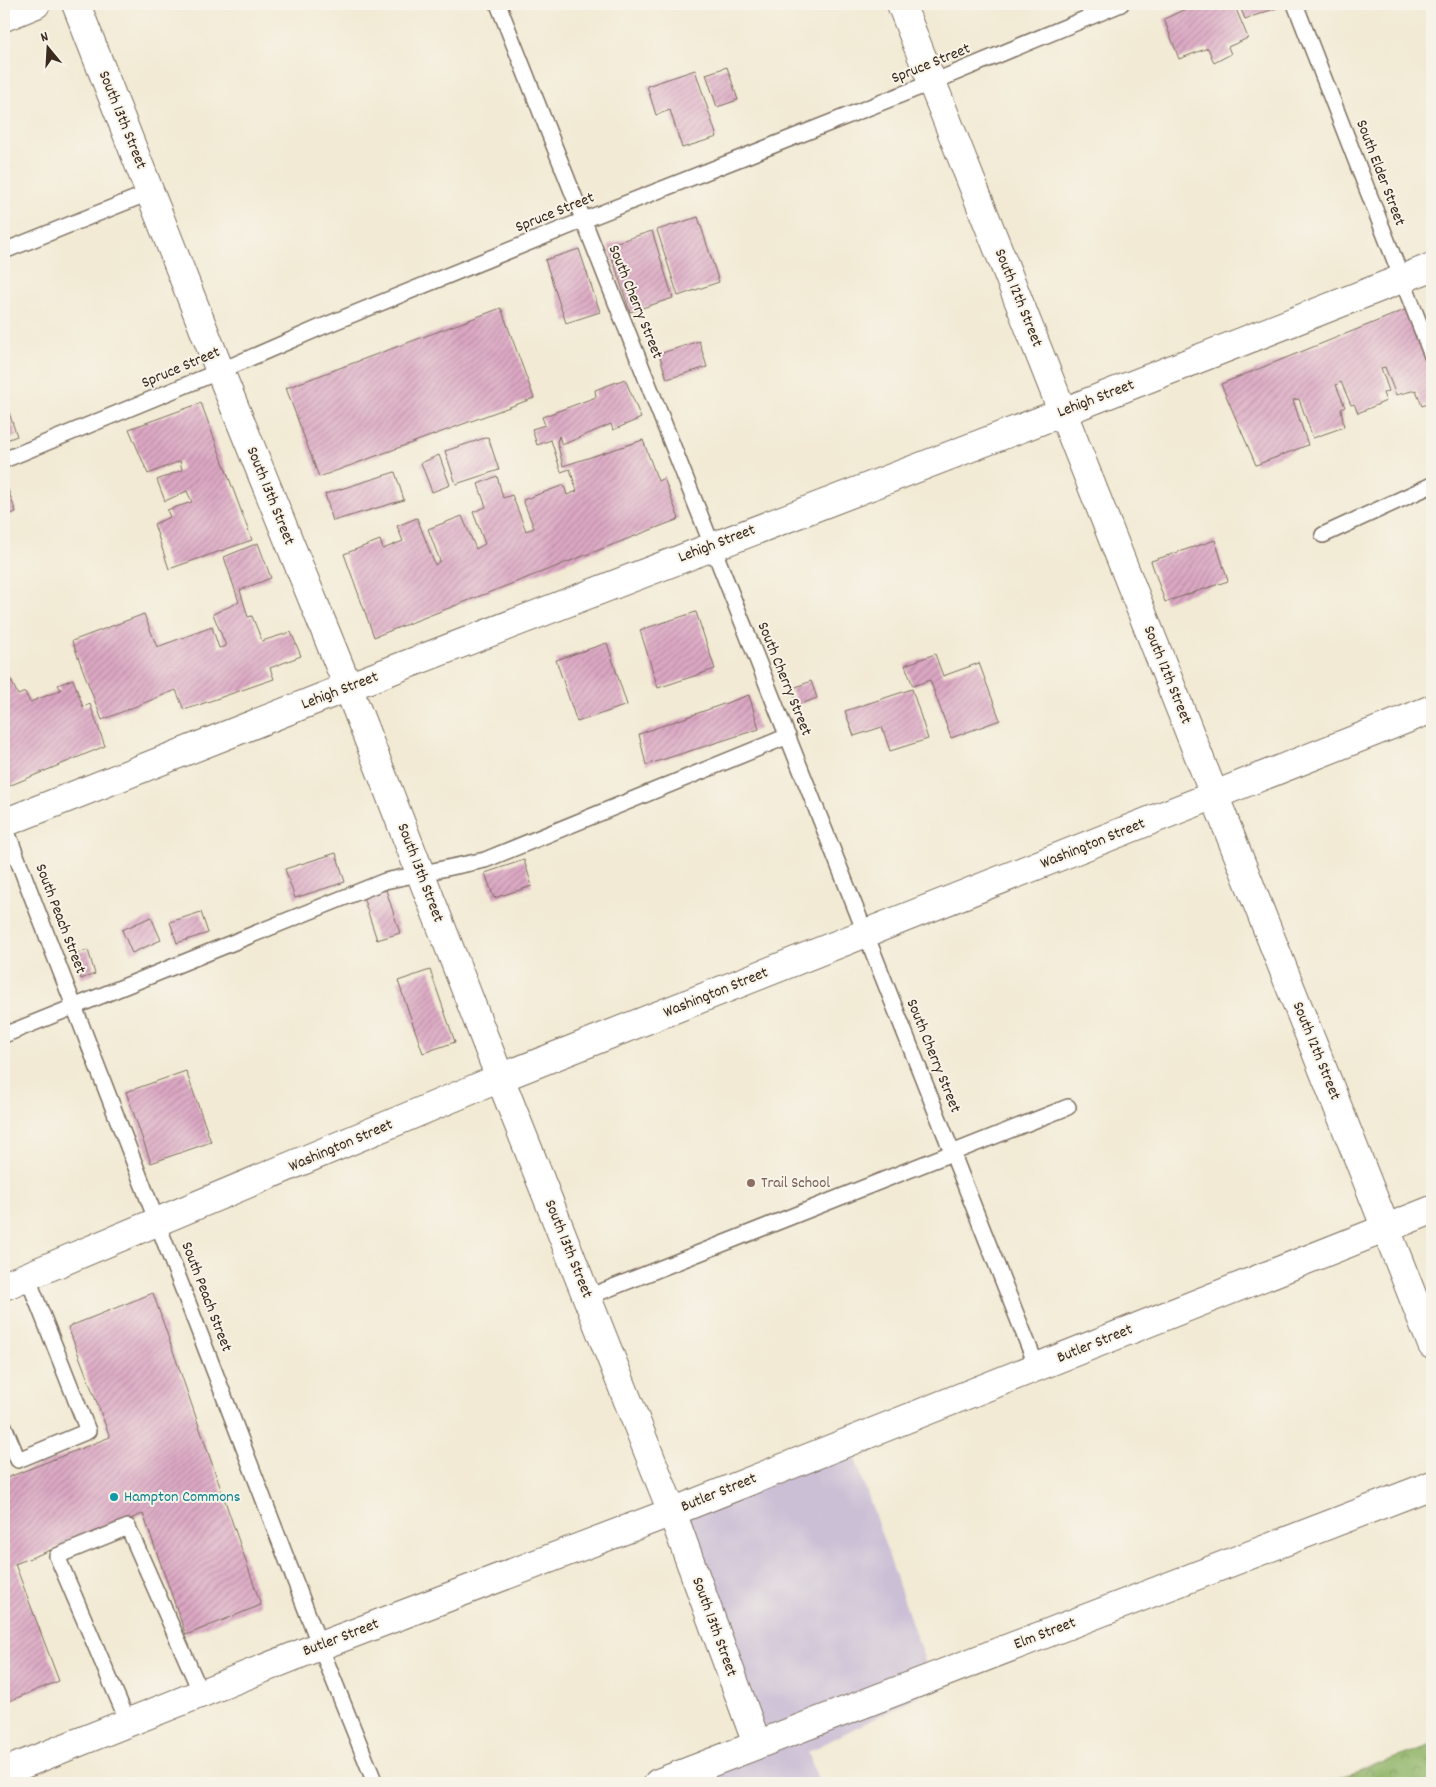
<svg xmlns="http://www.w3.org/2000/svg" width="1436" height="1787" font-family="Dekko,sans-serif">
<defs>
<pattern id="forest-crowns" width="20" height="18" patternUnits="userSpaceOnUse" patternTransform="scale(1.25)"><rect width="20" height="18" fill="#91b569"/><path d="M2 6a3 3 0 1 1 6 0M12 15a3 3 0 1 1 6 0" fill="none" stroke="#789356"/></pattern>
<pattern id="building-hatch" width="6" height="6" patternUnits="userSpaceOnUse" patternTransform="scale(1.25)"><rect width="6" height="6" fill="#dca8c4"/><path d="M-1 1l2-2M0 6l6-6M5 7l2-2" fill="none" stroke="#b4899f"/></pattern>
</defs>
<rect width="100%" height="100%" fill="#f7f3e8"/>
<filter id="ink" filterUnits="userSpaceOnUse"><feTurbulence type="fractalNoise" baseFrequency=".02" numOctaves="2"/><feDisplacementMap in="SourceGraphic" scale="10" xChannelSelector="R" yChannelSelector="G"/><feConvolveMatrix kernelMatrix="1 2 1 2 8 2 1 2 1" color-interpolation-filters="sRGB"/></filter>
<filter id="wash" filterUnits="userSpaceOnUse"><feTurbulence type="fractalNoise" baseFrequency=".0096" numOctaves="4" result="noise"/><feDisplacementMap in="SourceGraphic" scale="20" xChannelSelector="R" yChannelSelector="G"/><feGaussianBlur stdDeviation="1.12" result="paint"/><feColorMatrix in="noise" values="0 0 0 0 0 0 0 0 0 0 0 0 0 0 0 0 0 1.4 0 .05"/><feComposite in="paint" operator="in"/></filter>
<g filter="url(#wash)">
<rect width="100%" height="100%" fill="#f2ead4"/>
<path fill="#cbbfd5" d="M849,1440L934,1688L808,1752L819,1783H681L764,1753L674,1507Z"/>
<path fill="url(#forest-crowns)" stroke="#667044" d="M1432,1745V1783H1325Z"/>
<g id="blocks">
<path fill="url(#building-hatch)" d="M1196,4H1234L1248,38L1228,47L1231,54L1214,63L1208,48L1179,59L1164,19Z
M1239,4H1288L1245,19Z
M727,67L738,100L717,107L706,74Z
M695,70L717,137L682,148L670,110L656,115L647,86Z
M698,217L719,282L678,296L657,230Z
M652,231L673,298L630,312L608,245Z
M579,249L600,312L566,323L545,260Z
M501,308L534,398L319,477L286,388Z
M1410,308L1432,370V388L1430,389L1432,394V402L1422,406L1416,390L1396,395L1385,367L1381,368L1389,391L1383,393L1386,401L1358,413L1354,404L1351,405L1341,382L1336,385L1345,407L1341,409L1344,427L1313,438L1299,399L1293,400L1308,445L1256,465L1221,384Z
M699,341L707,367L667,379L659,354Z
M625,379L641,418L613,430L611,424L562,445L559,436L557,442L563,466L643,440L658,481L664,478L679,519L374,637L344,554L380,540L383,549L403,541L397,526L417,518L435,565L440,561L428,529L462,516L476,549L485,544L473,512L486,507L478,484L497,476L503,498L512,495L526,531L534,528L523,500L564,485L567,495L577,491L570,469L561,472L551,440L537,445L532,429L545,425L542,417L596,397L595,390Z
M4,398L17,436L4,441Z
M201,403L252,540L169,569L154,524L170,517L167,510L192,502L187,491L165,501L157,480L182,470L180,461L148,474L129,429Z
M488,437L499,470L456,484L445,451Z
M439,455L450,485L432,492L421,463Z
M395,472L404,500L333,521L325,494Z
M6,484L16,512L4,517V485Z
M1215,540L1228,581L1165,602L1151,561Z
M258,543L271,578L240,590L248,617L252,616L262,641L291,632L301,656L270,668L274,679L184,710L176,690L102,720L72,641L144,614L157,647L212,627L219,648L226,646L213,614L239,602L224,557Z
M696,612L715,669L658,688L640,630Z
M607,643L627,705L577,722L556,660Z
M935,654L943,676L979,663L1000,720L951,738L930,680L913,686L905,665Z
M10,678L18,695L25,692L30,702L61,690L58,685L73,679L83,707L90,704L105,746L4,788V680Z
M811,681L817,698L798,705L791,689Z
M912,689L928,739L890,751L882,727L854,736L845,711Z
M749,695L759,729L646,765L639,734Z
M336,853L345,882L295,898L285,869Z
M524,860L532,886L494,898L485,873Z
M386,890L400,933L377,940L363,897Z
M201,912L208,933L177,943L170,922Z
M151,917L161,940L132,953L122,930Z
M88,950L95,974L81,979L73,954Z
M430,970L455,1042L423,1053L398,981Z
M186,1071L211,1142L151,1163L126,1092Z
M153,1293L261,1605L186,1635L143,1514L15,1564L59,1681L4,1703V1479L110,1437L68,1327Z"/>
</g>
</g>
<g filter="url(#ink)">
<use href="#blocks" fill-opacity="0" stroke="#7b6d5e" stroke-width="1"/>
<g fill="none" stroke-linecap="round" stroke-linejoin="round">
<defs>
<path id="service" d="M498,4L1037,1367
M1295,4L1432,356
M4,251L151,192
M4,460L220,371L319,328L584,220L933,82L1121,4
M1323,535L1432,485
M4,824L320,1646L375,1783
M4,1035L385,881L485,860L788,736
M588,1297L1068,1107
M4,1426L18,1460L88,1431L27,1276
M128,1722L57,1556L128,1527L201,1693"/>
<path id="minor" d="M901,4L1432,1345
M4,17L36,4
M4,823L348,687L1063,412L1432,267
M672,1512L757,1744
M658,1783L1432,1485"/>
<path id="tertiary" d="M4,1286L500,1078"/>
<path id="primary" d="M76,4L220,371L348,687L500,1078L672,1512
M500,1078L1432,709
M4,1772L320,1646L672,1512L1432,1210"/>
</defs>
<use href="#service" stroke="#7b6d5e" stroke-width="18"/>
<use href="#minor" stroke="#7b6d5e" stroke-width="30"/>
<use href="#tertiary" stroke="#7b6d5e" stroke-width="30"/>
<use href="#primary" stroke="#7b6d5e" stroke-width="30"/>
<use href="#service" stroke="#fff" stroke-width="15"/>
<use href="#minor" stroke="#fff" stroke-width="28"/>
<use href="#tertiary" stroke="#fff" stroke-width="28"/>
<use href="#primary" stroke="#fff" stroke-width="28"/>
</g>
</g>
<circle fill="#8d6e63" stroke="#f7f3e8" stroke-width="2" cx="751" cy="1183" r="5"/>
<circle fill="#0f9aa8" stroke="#f7f3e8" stroke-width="2" cx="114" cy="1497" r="5"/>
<g text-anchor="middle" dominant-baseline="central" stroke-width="4" stroke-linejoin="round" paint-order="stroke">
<g font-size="16" fill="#3b2a1e" stroke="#f7f3e8">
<text transform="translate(931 64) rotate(-22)">Spruce Street</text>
<text transform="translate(122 120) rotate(68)">South 13th Street</text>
<text transform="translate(1380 173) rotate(69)">South Elder Street</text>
<text transform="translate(555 213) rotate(-22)">Spruce Street</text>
<text transform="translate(1018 298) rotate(68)">South 12th Street</text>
<text transform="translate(635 302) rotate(68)">South Cherry Street</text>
<text transform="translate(181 368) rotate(-23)">Spruce Street</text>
<text transform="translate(1096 399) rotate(-21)">Lehigh Street</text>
<text transform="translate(270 496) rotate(68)">South 13th Street</text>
<text transform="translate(717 544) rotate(-21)">Lehigh Street</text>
<text transform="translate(1167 675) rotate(68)">South 12th Street</text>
<text transform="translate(784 679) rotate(68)">South Cherry Street</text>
<text transform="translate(340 691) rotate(-21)">Lehigh Street</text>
<text transform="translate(1093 844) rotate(-22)">Washington Street</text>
<text transform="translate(420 873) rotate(69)">South 13th Street</text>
<text transform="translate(60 919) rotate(69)">South Peach Street</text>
<text transform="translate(716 993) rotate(-22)">Washington Street</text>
<text transform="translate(1316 1051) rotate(68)">South 12th Street</text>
<text transform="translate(933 1056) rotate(68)">South Cherry Street</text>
<text transform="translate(341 1146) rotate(-23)">Washington Street</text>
<text transform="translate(568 1249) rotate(68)">South 13th Street</text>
<text transform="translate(206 1297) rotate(69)">South Peach Street</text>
<text transform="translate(1095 1344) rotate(-22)">Butler Street</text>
<text transform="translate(719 1493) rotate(-22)">Butler Street</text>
<text transform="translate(714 1627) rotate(70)">South 13th Street</text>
<text transform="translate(1045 1634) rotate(-21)">Elm Street</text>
<text transform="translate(341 1638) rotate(-21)">Butler Street</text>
</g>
<g font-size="16" fill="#785e54" stroke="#f7f3e8" text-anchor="start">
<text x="761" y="1183">Trail School</text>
</g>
<g font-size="16" fill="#0d838f" stroke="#f7f3e8" text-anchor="start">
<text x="124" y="1497">Hampton Commons</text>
</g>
</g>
<rect width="1436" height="1787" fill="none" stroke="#f7f3e8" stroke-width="20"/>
<g transform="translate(48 48) rotate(342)" stroke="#f7f3e8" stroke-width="4" paint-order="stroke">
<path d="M0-4L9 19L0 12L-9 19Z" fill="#3b2a1e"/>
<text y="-8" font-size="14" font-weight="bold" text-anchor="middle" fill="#3b2a1e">N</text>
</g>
</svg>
